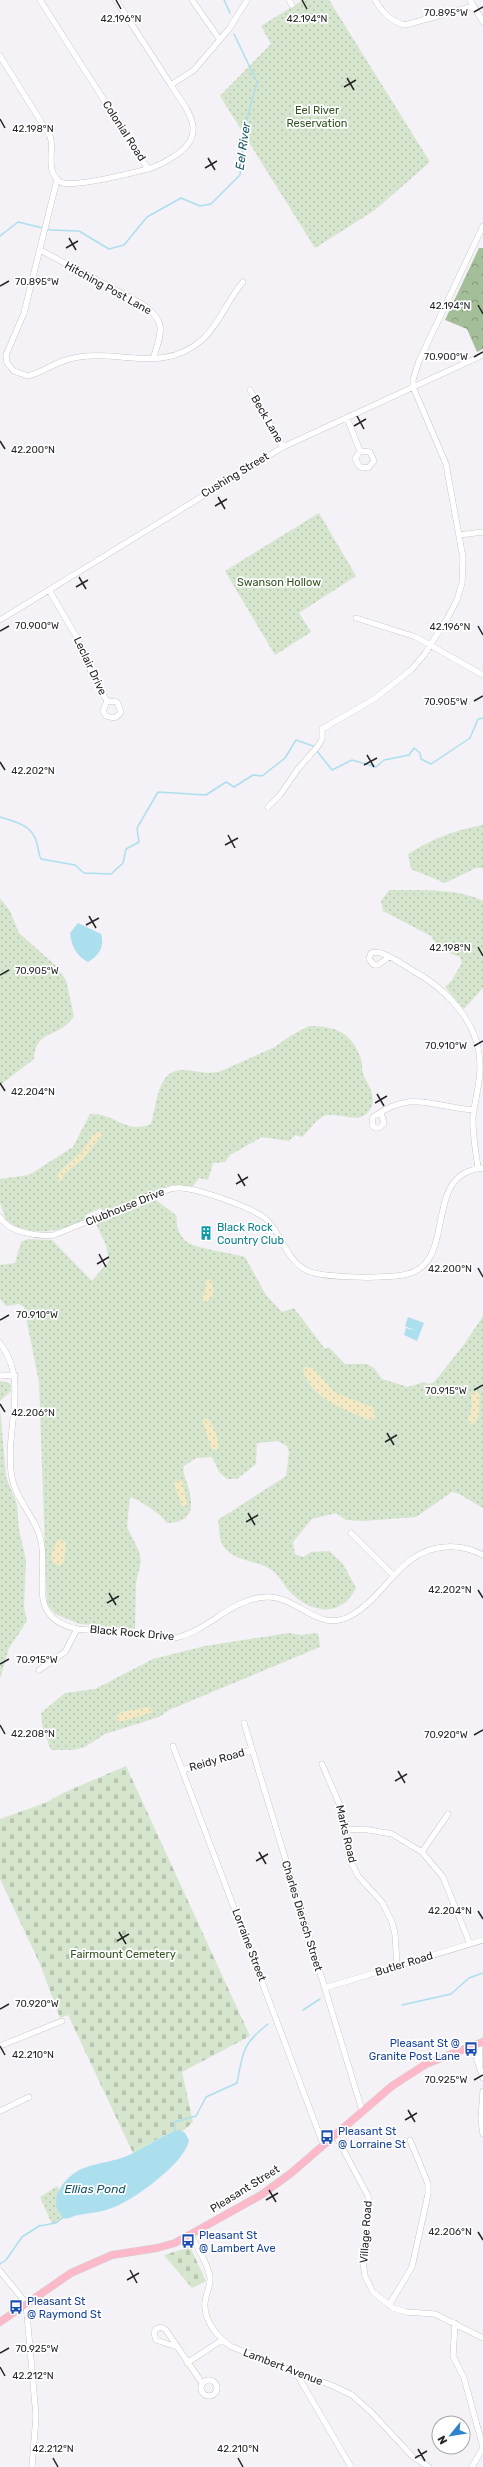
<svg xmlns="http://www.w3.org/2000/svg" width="483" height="2467" font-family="Rubik,sans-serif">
<defs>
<pattern id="grass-dots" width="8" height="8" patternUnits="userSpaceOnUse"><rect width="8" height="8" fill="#d6e6ce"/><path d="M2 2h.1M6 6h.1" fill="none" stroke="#b8c5b1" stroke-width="1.8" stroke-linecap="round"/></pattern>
<pattern id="forest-crowns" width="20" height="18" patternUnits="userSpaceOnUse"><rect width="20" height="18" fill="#a5be9a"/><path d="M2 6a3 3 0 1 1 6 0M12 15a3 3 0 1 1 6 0" fill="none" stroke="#869a7d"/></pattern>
<pattern id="sand-dots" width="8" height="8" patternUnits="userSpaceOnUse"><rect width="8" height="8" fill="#f3e9c4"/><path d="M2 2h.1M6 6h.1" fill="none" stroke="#d0c8a8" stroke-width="1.8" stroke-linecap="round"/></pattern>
<pattern id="cemetery-stones" width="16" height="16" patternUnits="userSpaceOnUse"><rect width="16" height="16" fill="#d6e6ce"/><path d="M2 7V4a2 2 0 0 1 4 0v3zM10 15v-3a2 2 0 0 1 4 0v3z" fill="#b8c5b1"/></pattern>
</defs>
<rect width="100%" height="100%" fill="#f4f1f7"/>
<path fill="url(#grass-dots)" d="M303,0H329L430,162L375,210L315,248L220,96L271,44L261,26Z
M319,513L356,576L299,613L311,632L275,655L225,571Z
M483,825V868H476L445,883L411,869L408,854C432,839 455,830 483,825Z
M389,890C416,890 460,888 483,901V988L464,1009L445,987L452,980L462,963L460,957L439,949L431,936L383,911L381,901Z
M0,898L10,911L19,933L55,965L66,980L74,1016C60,1039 35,1028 34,1059L0,1085Z
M309,1026C335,1026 352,1032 361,1059C363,1064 361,1070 364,1076C368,1085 377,1098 371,1108C360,1128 339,1110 324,1116C315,1120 309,1131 302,1137L295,1135L289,1141L262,1137L230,1155L225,1162L213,1163L208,1180L199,1178L192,1187L171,1185L103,1212L101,1208L85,1215L87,1220C60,1231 32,1239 6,1220L0,1202V1179L29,1175L73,1147L90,1114C113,1112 127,1135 151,1124C157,1105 157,1068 184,1070C198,1071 208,1075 221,1071L275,1047L290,1036Z
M156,1200L177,1216C175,1225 180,1239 189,1243C199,1249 232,1253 245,1257L266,1295L282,1312L294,1308L325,1349L329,1347L345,1364H367L374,1368L382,1379L408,1387L424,1382L429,1384L434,1382L463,1346L483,1316V1508L459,1494L452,1492L416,1517L364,1521L346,1520L336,1513L312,1519L293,1542L295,1554L303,1557L311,1552L329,1551L343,1564L356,1588C341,1619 310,1613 289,1591C284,1585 280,1577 274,1572C260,1559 228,1563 221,1541C219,1535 219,1527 218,1520L286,1476L289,1452L287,1446L278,1441L257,1443L256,1464L237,1479H227L219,1472L212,1457L196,1458L184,1466L183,1471C190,1493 203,1522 167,1523C162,1515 140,1500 130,1497L127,1527L139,1551L141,1561L136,1583L135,1629L80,1624L55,1614L47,1604L39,1382L24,1307L19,1304L6,1306L0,1299V1265L15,1263L21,1242L28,1239L52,1240L92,1281L109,1261L106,1245L96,1224Z
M0,1381L10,1383L11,1391L0,1401Z
M0,1407L6,1477L17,1504L19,1530L26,1560L24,1607L27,1621L9,1648L0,1679Z
M289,1633L300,1635L318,1633L320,1647L169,1710L159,1717L105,1734L85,1747L74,1750H51L43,1729L41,1713L65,1693L95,1689L153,1659L205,1646Z
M57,2186L59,2189L57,2209L64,2218L52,2224L40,2197Z"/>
<path fill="url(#forest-crowns)" d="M479,248H483V349L477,352L467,329L445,320Z"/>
<path fill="url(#sand-dots)" d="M99,1132L103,1134L82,1160L65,1173L61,1181L57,1180V1175C71,1159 83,1156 92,1135Z
M211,1279L214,1294L206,1303L202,1298L205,1292L206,1281Z
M305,1367L313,1368L334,1392L372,1407L375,1412V1418L368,1420C343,1408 313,1400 303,1371Z
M476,1391L480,1395L479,1414L475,1423L470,1424L468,1421L472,1406L471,1395Z
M204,1419H208C213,1425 222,1443 217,1450L211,1448L203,1422Z
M178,1480L182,1481L187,1504L185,1506H182L174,1484Z
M58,1539L66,1542L64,1562L59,1566L53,1562L51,1554Z
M147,1707L151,1708L153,1712L121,1722L117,1720L116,1717L121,1712Z"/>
<path fill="url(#cemetery-stones)" d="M126,1766L250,2036L182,2072L193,2122L183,2131C174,2127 143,2148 133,2153L68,2015L60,2018L40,1964L0,1879V1819L45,1803L63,1793Z
M190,2247L206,2281L192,2288L164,2255Z"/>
<path fill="#acdfee" d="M78,923L101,934C105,946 99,956 88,962C76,956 71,945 70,933Z
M408,1317L424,1323L417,1341L404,1335L406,1328L416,1331L405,1326Z
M180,2130L185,2133L189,2140C186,2162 136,2198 117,2206C103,2212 92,2213 78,2215C72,2216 69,2220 63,2218C61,2214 56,2209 56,2204C55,2189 70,2173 84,2168C99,2162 114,2162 129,2155C140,2150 171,2130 180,2130Z"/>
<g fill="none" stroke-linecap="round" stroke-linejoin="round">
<path stroke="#acdfee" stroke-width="1.5" d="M224,0L230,13
M0,236L18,222L51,230L79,231L109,249L124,245L147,217L181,198L200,206L211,204L240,175L245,127L257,82L234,34
M0,817C16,822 33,825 37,844C39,850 38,853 41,859L75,865L84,873L111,874L123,863L126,849L139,842L137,828L158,792L206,795L226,782L234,787L253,775L262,776L285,758L296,740L313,746L332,770L352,760L376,767L384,760L409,755L414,748L420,753L421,759L431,764L470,738L478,719L483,718
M402,2005L451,1994L469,1978L483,1973
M303,2010L320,1999
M175,2132V2122L196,2116L206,2097L237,2083C243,2052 242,2044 268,2024
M0,2264L6,2260L22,2237L39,2226L56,2223L65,2216"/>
<defs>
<path id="minor" d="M40,0L148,169C159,166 167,161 176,155C209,133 187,110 171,85L194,70L229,29L247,0
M116,0L171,85
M192,0L220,40
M289,0L292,5
M375,0C383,13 390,21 405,25L474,6
M470,0L483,22
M0,56L50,136C54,148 48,161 53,173C55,177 58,182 63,183C78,187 132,173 148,169
M57,180L24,313L6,355L7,363L14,371L28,376C47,371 56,360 79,357C123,350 164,374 203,339C220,323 228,299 243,282
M40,250L142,304C168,321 161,334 153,359
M250,390L283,447
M347,418L360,451L355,459L360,467L368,468L374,461L370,452L360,451
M459,535L483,532
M49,590L83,648L92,675L107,701L117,702L121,712C117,718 114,719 106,716L103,711L107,701
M356,618L416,637L483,675
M0,620L283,447L483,355
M268,807L280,795L298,769L318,746L322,739V729L374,699L411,670L424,655L447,619L457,600L462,583L463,558L446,464L413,387V380L419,361L483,226
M389,957L378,965H374L369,959L371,953C382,949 400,963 410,969C446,988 481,1023 480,1068C480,1084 475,1100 473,1116C472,1134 476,1151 478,1168
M381,1113L384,1123L379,1128H375L372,1125L373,1117C415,1089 429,1107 474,1110
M0,1217C8,1232 38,1237 54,1235L163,1191C168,1190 175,1187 181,1188C198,1189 256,1208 268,1221C282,1236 286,1258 304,1269C319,1279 383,1278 403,1275C461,1266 419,1173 483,1168
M0,1343C31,1383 3,1432 12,1478C17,1502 37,1519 41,1541C49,1578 25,1617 77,1629L174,1638C208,1632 231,1598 267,1597C299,1596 318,1635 352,1615C387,1595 400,1550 445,1547C458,1546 472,1549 483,1555
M0,1376L15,1375
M351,1533L393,1575
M39,1670L65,1652L77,1629
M244,1723L362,2110
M173,1746L323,2144
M322,1764L341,1808L349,1858L358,1876L382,1902L392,1922L395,1934L397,1966
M182,1770L251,1750
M345,1830L363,1829L392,1834L422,1852L443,1877L470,1944
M422,1852L448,1814
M325,1988L483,1940
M479,2043L480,2065
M472,2045L483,2078
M0,2046L62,2021
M483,2091L481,2120L483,2134
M0,2111L29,2097
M335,2134L368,2196L369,2211L363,2262L365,2276L373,2292L393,2308L406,2312L435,2314L483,2338
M191,2235C197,2248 208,2263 210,2277C211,2285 206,2293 205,2302C203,2320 218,2338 232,2347L333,2386L352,2395L372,2413L413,2457L429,2467
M0,2271L26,2303L36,2416L32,2467
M389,2305L412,2267L428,2194V2184L410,2140
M455,2323L453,2356L464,2378L483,2447
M177,2347L156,2340L154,2333L156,2329L161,2327L166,2330L202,2383
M187,2363L222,2340
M295,2371L351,2467
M201 2388a8 8 0 1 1 16 0a8 8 0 1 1-16 0Z
M472,2467L483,2448"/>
<path id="major" d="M0,2322L71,2273L112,2255L157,2248L175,2243L261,2195L290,2174L392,2086L426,2064L483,2042"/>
</defs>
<use href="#minor" stroke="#b0adb2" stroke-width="6"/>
<use href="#major" stroke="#cfcfcf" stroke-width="8"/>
<use href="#minor" stroke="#fff" stroke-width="5.5"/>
<use href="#major" stroke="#fdb9c9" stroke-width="7"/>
</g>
<path fill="none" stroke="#252426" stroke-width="1.5" d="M116,0L121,9M302,0L307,9M474,12L483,7M347,78L354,90M344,87L356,80M0,119L5,128M208,158L215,170M205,168L217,161M69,238L76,250M66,248L78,241M0,286L9,281M478,305L483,314M474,357L483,352M357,416L364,429M354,426L366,419M0,441L5,449M218,497L225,509M215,506L227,499M79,577L86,589M76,587L88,580M478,626L483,635M0,631L9,626M474,701L483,696M367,755L374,767M0,762L5,770M364,765L377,758M228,835L235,848M225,845L238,838M89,916L96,928M86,925L99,918M478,947L483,956M0,975L9,970M474,1046L483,1041M0,1083L5,1091M377,1094L384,1106M375,1103L387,1096M238,1174L245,1186M236,1184L248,1177M99,1254L106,1267M97,1264L109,1257M478,1268L483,1277M0,1320L9,1315M474,1390L483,1385M0,1404L5,1412M387,1433L394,1445M385,1442L397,1435M248,1513L255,1525M246,1522L258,1515M478,1590L483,1598M109,1593L116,1605M107,1603L119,1596M0,1664L9,1659M0,1725L5,1734M474,1735L483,1730M398,1771L405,1783M395,1781L407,1774M259,1852L266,1864M256,1861L268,1854M478,1911L483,1919M119,1932L126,1944M117,1941L129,1934M0,2009L9,2004M0,2046L5,2055M474,2080L483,2075M408,2110L415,2122M405,2120L417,2113M269,2190L276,2202M266,2200L278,2193M478,2232L483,2240M130,2270L137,2283M127,2280L139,2273M0,2353L9,2348M0,2367L5,2376M418,2449L425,2461M53,2458L58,2467M238,2458L243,2467M415,2458L427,2451"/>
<defs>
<symbol id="building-bare" viewBox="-9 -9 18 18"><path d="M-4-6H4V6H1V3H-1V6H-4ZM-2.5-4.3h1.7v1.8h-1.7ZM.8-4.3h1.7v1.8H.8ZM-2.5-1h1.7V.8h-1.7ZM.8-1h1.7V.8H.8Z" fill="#0f9aa8" stroke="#fff" stroke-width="2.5" paint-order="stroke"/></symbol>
<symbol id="bus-bare" viewBox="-9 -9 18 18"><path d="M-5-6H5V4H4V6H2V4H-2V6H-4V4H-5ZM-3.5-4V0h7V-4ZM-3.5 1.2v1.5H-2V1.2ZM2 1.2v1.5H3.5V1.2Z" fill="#1a4fb4" stroke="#fff" stroke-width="2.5" paint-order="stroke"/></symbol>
</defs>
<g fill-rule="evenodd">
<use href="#building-bare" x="196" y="1223" width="20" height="20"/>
<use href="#bus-bare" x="461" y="2039" width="20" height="20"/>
<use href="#bus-bare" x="317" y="2127" width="20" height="20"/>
<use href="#bus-bare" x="178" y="2231" width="20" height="20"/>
<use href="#bus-bare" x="6" y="2297" width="20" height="20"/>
</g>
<g text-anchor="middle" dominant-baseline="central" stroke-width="3.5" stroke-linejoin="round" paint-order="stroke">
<g font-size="11" fill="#32521f" stroke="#fff">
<text x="317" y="110">Eel River<tspan x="317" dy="13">Reservation</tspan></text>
<text x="279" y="582">Swanson Hollow</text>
<text x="123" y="1954">Fairmount Cemetery</text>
</g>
<g font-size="11" fill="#252426" stroke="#fff">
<text transform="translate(124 131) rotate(57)">Colonial Road</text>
<text transform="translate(108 288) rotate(29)">Hitching Post Lane</text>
<text transform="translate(267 419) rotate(60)">Beck Lane</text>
<text transform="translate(235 475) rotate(-31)">Cushing Street</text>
<text transform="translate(90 666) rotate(65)">Leclair Drive</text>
<text transform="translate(125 1207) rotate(-22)">Clubhouse Drive</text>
<text transform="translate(132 1633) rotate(5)">Black Rock Drive</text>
<text transform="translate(217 1760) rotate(-16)">Reidy Road</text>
<text transform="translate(346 1834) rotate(77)">Marks Road</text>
<text transform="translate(302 1916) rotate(73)">Charles Diersch Street</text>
<text transform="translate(249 1945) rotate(69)">Lorraine Street</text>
<text transform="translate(404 1964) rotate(-17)">Butler Road</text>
<text transform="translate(245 2189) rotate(-32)">Pleasant Street</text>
<text transform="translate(366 2232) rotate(-86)">Village Road</text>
<text transform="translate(283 2367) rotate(21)">Lambert Avenue</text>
</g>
<g font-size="11" fill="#0d838f" stroke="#fff" text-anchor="start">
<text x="217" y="1227">Black Rock<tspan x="217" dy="13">Country Club</tspan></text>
</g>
<g font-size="11" fill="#164399" stroke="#fff" text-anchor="start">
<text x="460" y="2043" text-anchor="end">Pleasant St @<tspan x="460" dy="13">Granite Post Lane</tspan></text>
<text x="338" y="2131">Pleasant St<tspan x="338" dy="13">@ Lorraine St</tspan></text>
<text x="199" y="2235">Pleasant St<tspan x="199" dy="13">@ Lambert Ave</tspan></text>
<text x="27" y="2301">Pleasant St<tspan x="27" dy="13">@ Raymond St</tspan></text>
</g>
<g font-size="12" font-style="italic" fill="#0f5465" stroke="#fff">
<text transform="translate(243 146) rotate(-82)">Eel River</text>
<text x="95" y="2189">Ellias Pond</text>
</g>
</g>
<g font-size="10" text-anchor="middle" fill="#252426" stroke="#fff" stroke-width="3.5" stroke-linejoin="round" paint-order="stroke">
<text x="446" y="16">70.895°W</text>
<text x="121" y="22">42.196°N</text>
<text x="307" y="22">42.194°N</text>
<text x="33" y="132">42.198°N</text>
<text x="37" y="285">70.895°W</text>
<text x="450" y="309">42.194°N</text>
<text x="446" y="360">70.900°W</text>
<text x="33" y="453">42.200°N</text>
<text x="37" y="629">70.900°W</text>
<text x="450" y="630">42.196°N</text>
<text x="446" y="705">70.905°W</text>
<text x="33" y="774">42.202°N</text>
<text x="450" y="951">42.198°N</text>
<text x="37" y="974">70.905°W</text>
<text x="446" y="1049">70.910°W</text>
<text x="33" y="1095">42.204°N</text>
<text x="450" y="1272">42.200°N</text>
<text x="37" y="1318">70.910°W</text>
<text x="446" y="1394">70.915°W</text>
<text x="33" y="1416">42.206°N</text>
<text x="450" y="1593">42.202°N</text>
<text x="37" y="1663">70.915°W</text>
<text x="33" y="1737">42.208°N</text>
<text x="446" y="1738">70.920°W</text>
<text x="450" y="1914">42.204°N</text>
<text x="37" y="2007">70.920°W</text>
<text x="33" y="2058">42.210°N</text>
<text x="446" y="2083">70.925°W</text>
<text x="450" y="2235">42.206°N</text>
<text x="37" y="2352">70.925°W</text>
<text x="33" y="2379">42.212°N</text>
<text x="53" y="2452">42.212°N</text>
<text x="238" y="2452">42.210°N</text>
</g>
<g transform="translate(451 2435) rotate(240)"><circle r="19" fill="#ffffff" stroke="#a8a7a8"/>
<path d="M0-3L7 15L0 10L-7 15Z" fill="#2e83d1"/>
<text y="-6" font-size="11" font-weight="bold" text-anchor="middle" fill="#252426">N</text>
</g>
</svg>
